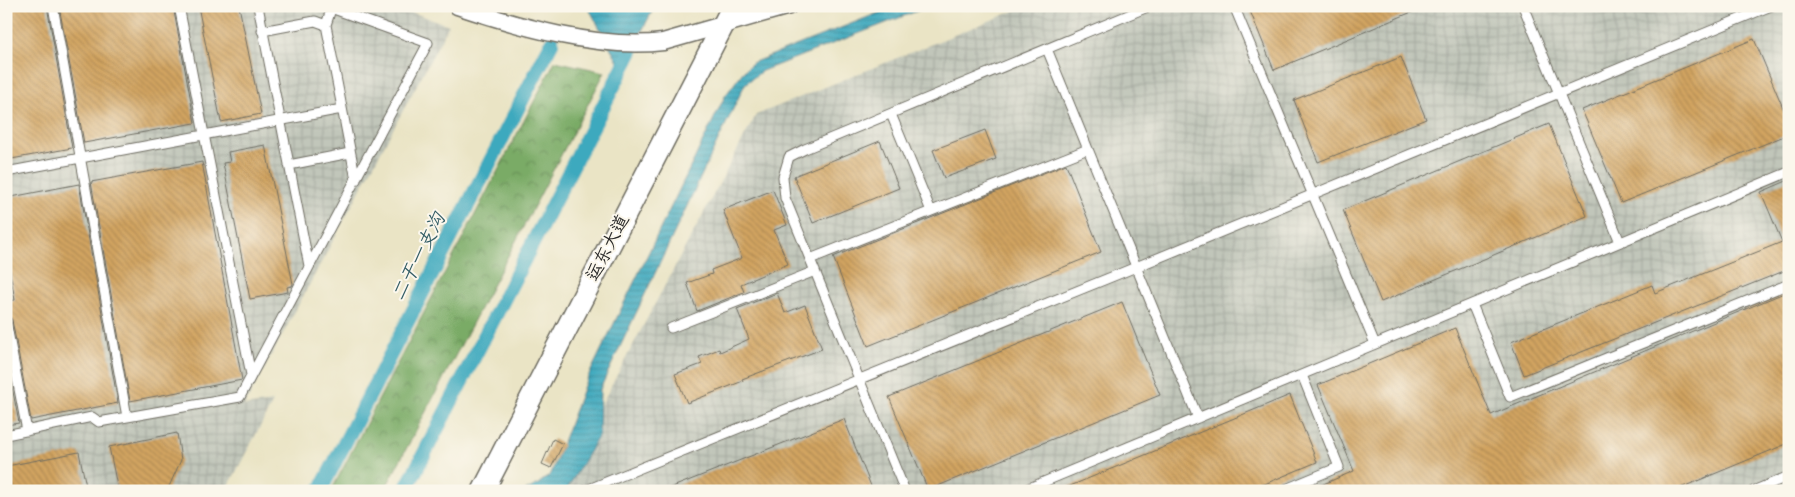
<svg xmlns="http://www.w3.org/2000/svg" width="1795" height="497" font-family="Mynerve,'LXGW WenKai TC',sans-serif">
<defs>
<pattern id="industrial-grid" width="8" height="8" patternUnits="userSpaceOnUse" patternTransform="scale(1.25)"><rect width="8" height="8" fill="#c1c6ba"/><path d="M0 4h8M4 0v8" fill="none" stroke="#a6aaa0"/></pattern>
<pattern id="forest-crowns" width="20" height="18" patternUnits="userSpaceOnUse" patternTransform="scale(1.25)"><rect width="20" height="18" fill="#7aab66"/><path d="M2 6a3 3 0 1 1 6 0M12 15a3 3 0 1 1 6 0" fill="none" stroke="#648b54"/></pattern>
<pattern id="water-rules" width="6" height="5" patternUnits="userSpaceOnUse" patternTransform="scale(1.25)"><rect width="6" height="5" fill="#3ea9be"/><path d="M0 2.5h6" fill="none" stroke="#348a9b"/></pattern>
<pattern id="building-back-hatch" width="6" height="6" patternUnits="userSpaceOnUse" patternTransform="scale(1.25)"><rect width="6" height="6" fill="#d2a461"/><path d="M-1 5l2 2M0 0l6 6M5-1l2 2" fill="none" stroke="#ab8650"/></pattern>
</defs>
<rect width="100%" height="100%" fill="#fbf7ec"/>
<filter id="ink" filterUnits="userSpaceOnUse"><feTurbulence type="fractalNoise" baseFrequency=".02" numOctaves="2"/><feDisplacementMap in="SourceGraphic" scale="10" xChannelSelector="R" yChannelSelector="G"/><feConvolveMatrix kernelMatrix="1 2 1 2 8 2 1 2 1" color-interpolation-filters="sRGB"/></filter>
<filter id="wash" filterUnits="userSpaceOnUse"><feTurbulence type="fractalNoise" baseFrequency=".0096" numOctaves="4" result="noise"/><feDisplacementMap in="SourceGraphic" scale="20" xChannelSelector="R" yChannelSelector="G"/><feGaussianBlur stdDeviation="1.12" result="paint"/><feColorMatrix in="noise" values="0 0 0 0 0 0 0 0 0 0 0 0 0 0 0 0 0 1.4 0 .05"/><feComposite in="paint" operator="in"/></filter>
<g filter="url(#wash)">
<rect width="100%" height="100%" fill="#eae4c5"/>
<path fill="url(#industrial-grid)" d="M6,6H393L449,25L244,406L273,402L226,491H6Z
M1026,6H1789V491H555L756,115Z"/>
<path fill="url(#forest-crowns)" stroke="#526b48" d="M555,61L605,72L384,491H331Z"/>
<path fill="url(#water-rules)" stroke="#346a74" d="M587,6H655L622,69L592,14Z
M896,6H930L762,71L745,84L600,389L599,435L566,491H525L538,484L551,474L585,383L725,96L743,72L752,63Z"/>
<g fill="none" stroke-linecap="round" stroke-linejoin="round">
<path stroke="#3ea9be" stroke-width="15" d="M320,491L552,42
M405,491L631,52"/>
</g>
<g id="blocks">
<path fill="url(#building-back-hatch)" d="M6,6H47L72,148L6,160Z
M59,6H173L195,123L84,143Z
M198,6H239L261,114L221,122Z
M1248,6H1426L1274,70Z
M1754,39L1789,122V134L1621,203L1582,110Z
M1401,57L1426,119L1318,162L1294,100Z
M1549,124L1587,216L1381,302L1343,210Z
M985,130L996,159L944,178L933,150Z
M880,141L899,188L813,223L794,176Z
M265,145L293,284L292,286L287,287L288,292L250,299L223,163L230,162L228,152Z
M202,162L242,380L130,401L91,182Z
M1066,164L1101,252L868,346L833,257Z
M1789,180V269L1524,375L1511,342L1652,285L1655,293L1782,242L1761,192Z
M79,184L118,403L31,420L12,320L10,317L6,315V301L15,300L6,251V198Z
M773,190L787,225L774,230L788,264L741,284L744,292L697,311L687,283L712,274L711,270L742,258L723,210Z
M1789,291V443L1673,491H1307L1354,471L1318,385L1455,328L1491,415Z
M777,293L785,313L805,305L822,349L742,379L743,381L687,403L675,374L702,364L699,357L719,349L720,352L749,339L737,309Z
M1122,302L1160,395L928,490L889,397Z
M6,356L19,423L6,425Z
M1290,395L1317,462L1248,491H1058Z
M844,419L873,491H665V490Z
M177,433L181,460L167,491H118L109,447Z
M553,439L563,444L551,468L542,464Z
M79,452L87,491H11L7,466Z"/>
</g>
</g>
<g filter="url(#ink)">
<use href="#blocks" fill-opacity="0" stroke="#6e6c61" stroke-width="1"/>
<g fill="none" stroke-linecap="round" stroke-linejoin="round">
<defs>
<path id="service" d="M53,6L127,417
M179,6L251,375
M258,6L309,266
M332,6L326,25L356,180
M1234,6L1375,344
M1523,6L1620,242
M262,31L315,21L326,25
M1047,49L1198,418
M891,114L931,211
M289,165L350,153
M6,172L342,109
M810,259L1088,149
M1472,304L1510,397L1789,284
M6,321L27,431
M671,328L815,271
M6,435L92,417L99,422L240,397L428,43L331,8
M584,491L1136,267L1771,6
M905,491L785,198L783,177L789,157L805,149L1150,6
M1022,491L1789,172
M1281,491L1339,467L1302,375
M1753,491L1789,476"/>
<path id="minor" d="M457,6C517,26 599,50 663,42L789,6"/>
<path id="tertiary" d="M483,491L733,6"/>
</defs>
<use href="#service" stroke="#6e6c61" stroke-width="11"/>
<use href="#minor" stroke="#6e6c61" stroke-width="19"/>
<use href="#tertiary" stroke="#6e6c61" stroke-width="24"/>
<use href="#service" stroke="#fff" stroke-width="9"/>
<use href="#minor" stroke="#fff" stroke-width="16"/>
<use href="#tertiary" stroke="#fff" stroke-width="21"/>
</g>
</g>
<g text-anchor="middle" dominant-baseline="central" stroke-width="4" stroke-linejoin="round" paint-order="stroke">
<g font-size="18" fill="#2b2b2b" stroke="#fbf7ec">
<text transform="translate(608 248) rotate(-63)">运东大道</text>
</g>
<g font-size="19" font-style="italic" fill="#335d66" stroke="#fbf7ec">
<text transform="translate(419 257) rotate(-63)">二干一支沟</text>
</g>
</g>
<rect width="1795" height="497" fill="none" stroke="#fbf7ec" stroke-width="25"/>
</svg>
